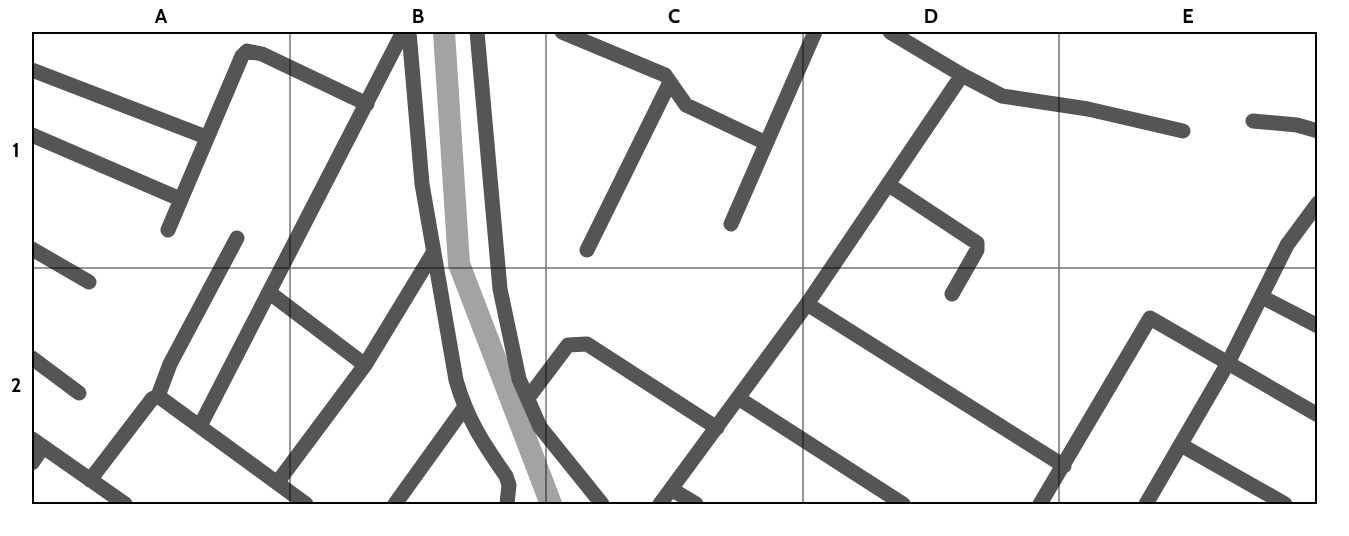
<svg xmlns="http://www.w3.org/2000/svg" width="1349" height="536" font-family="Cabin,sans-serif">
<rect width="100%" height="100%" fill="#fff"/>
<g fill="none" stroke-linecap="round" stroke-linejoin="round">
<path stroke="#a3a3a3" stroke-width="22" d="M444,32L459,264L551,504"/>
<path stroke="#555" stroke-width="15" d="M409,32L422,184L456,380C467,419 483,443 506,476L509,485L507,504
M477,32L500,289L519,379L540,427L602,504
M562,32L665,75L686,105L766,143
M890,32L962,75L1002,96L1088,109L1183,131
M32,70L206,137
M1253,121L1297,125L1318,131
M32,135L180,199
M889,185L977,243V250L952,294
M731,224L815,32
M168,230L242,56L247,51L262,54L367,104
M32,249L89,282
M587,250L670,82
M270,293L365,365
M1262,297L1318,326
M807,304L1064,466
M32,358L79,393
M158,396L170,364L237,238
M528,398L568,345L587,344L717,428
M738,398L903,504
M200,426L403,32
M32,439L125,504
M1181,445L1285,504
M32,463L43,447
M90,480L152,399L158,396L306,504
M277,483L365,365L433,253
M671,489L696,504
M395,504L464,408
M660,504L807,304L962,75
M1040,504L1150,318L1318,415
M1146,504L1228,363L1287,245L1318,203"/>
</g>
<path fill="none" stroke="#000" stroke-width="1.5" stroke-opacity="0.55" d="M290,32V504M546,32V504M803,32V504M1059,32V504M32,268H1318"/>
<rect width="1349" height="536" fill="none" stroke="#ffffff" stroke-width="66"/>
<rect x="33" y="33" width="1283" height="470" fill="none" stroke="#000" stroke-width="2"/>
<g font-size="20" text-anchor="middle" font-weight="bold" fill="#000">
<text x="161" y="23">A</text>
<text x="418" y="23">B</text>
<text x="674" y="23">C</text>
<text x="931" y="23">D</text>
<text x="1188" y="23">E</text>
<text x="16" y="157">1</text>
<text x="16" y="392">2</text>
</g>
</svg>
